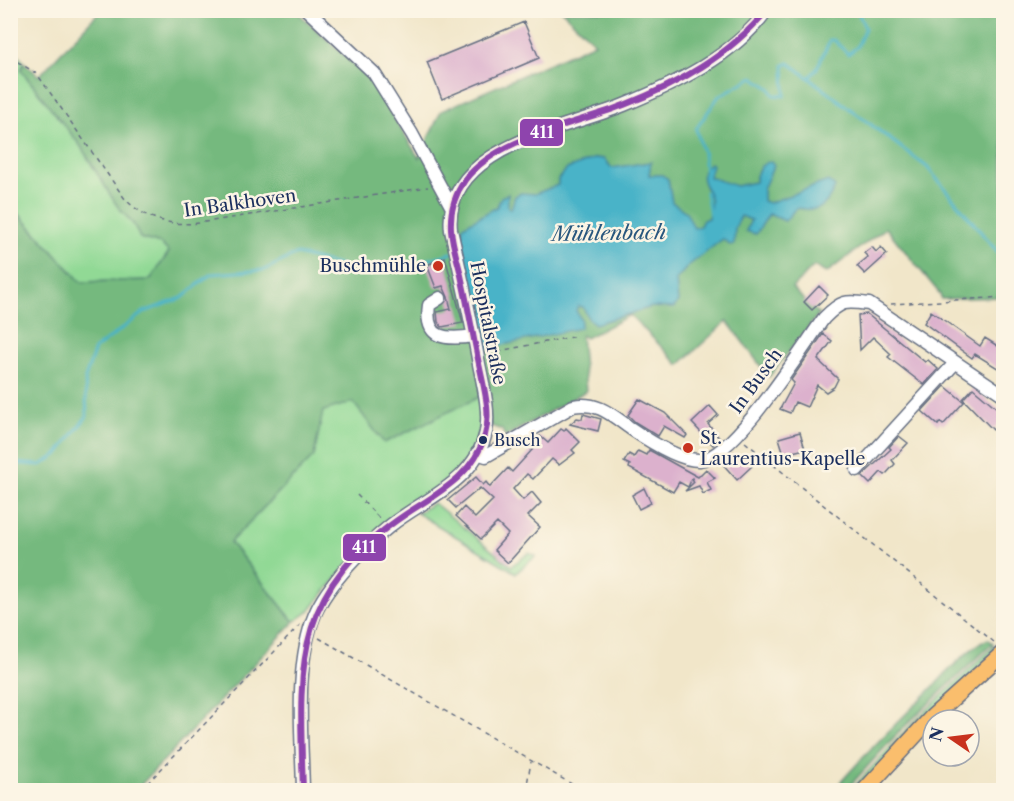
<svg xmlns="http://www.w3.org/2000/svg" width="1014" height="801" font-family="'Libre Caslon Text',serif">
<rect width="100%" height="100%" fill="#fcf5e5"/>
<filter id="ink" filterUnits="userSpaceOnUse"><feTurbulence type="fractalNoise" baseFrequency=".0167" numOctaves="2"/><feDisplacementMap in="SourceGraphic" scale="12" xChannelSelector="R" yChannelSelector="G"/><feConvolveMatrix kernelMatrix="1 2 1 2 8 2 1 2 1" color-interpolation-filters="sRGB"/></filter>
<filter id="wash" filterUnits="userSpaceOnUse"><feTurbulence type="fractalNoise" baseFrequency=".008" numOctaves="4" result="noise"/><feDisplacementMap in="SourceGraphic" scale="24" xChannelSelector="R" yChannelSelector="G"/><feGaussianBlur stdDeviation="1.35" result="paint"/><feColorMatrix in="noise" values="0 0 0 0 0 0 0 0 0 0 0 0 0 0 0 0 0 1.4 0 .05"/><feComposite in="paint" operator="in"/></filter>
<g filter="url(#wash)">
<rect width="100%" height="100%" fill="#f1e6c9"/>
<path fill="#91d995" stroke="#56847a" stroke-width="1.5" d="M11,48L24,62L21,70L80,145L116,204L134,225L140,238L161,244L169,252L150,280L81,282L11,205Z
M482,396C483,424 479,448 459,470L363,547L308,612L294,622L230,542L314,456L322,411L353,402Z
M434,503L511,566L529,553L536,556L516,573L417,513Z
M994,646L995,650L858,790H851L912,724Z"/>
<path fill="#74b97e" stroke="#48746e" stroke-width="1.5" d="M100,11H296L370,79L419,158L441,111L595,43L562,11H1003V297L941,299L940,294L886,228L826,273L814,266L792,288L819,314L769,377L727,321L679,365L630,315L586,338L581,335L586,391L505,437L502,430L491,426L481,396L384,443L353,402L323,411L314,456L230,542L294,622L136,790H11L10,205L81,282L150,280L169,252L161,244L140,238L134,225L116,204L80,145L21,70L24,62L39,76Z
M988,639L993,643L899,732L846,790H834C862,756 895,725 926,694C945,675 964,651 988,639Z"/>
<path fill="#4ab3c8" stroke="#327193" stroke-width="1.5" d="M596,158L604,159L612,168L651,162L649,175H662L668,179L672,202L686,212L694,228L700,226L703,220L708,218C709,212 712,204 710,198C708,187 694,177 710,163L712,165L709,177L736,186L755,182C757,170 759,165 771,161L774,165L763,189V201L769,203L828,181L835,187C824,211 819,211 796,208L785,221L769,214L756,234L746,231L751,220L741,216L735,228L734,244L730,245L723,239L720,241L688,266L676,280L678,302L674,308L652,307L595,324L588,318L583,307L578,306L576,310L581,320L580,328L485,349L480,336C477,319 458,236 463,226L497,207L501,197L508,194V207L511,209L515,196L521,193L535,194L558,185V179L567,169Z"/>
<g fill="none" stroke-linecap="round" stroke-linejoin="round">
<path stroke="#4ab3c8" stroke-width="3" d="M809,78L927,167L1004,260
M705,170L703,152L696,129L719,96L753,77L770,88L774,95L785,96L784,65L789,63L809,78L816,70L830,40H834L848,54L857,47L865,28L857,10
M706,192L710,215
M10,463L41,465L57,455L87,416L85,378L95,349L144,312L182,298L211,274L264,270L297,254L356,270L402,267L452,253"/>
</g>
<g id="blocks">
<path fill="#dcb1cd" d="M524,22L539,58L442,99L427,62Z
M872,247L876,252L881,247L887,254L865,274L857,266L868,257L864,253Z
M445,257L463,323L442,327L438,322L437,312L451,309L448,297L443,286L436,288L427,265Z
M819,286L828,295L812,310L804,302Z
M931,311L980,346L985,338L1004,350V372L975,354L972,358L924,323Z
M867,314L925,362L928,360L938,369L924,385L888,357L891,354L873,337L860,350L858,315Z
M823,334L832,341L818,360L838,379L834,387L826,392L817,385L807,407L795,402L790,413L780,409L794,383L791,380Z
M945,386L964,402L943,425L940,422L938,425L922,411Z
M973,388L1004,414V418L993,430L963,399Z
M639,399L665,413L687,435L685,438L664,426L658,436L635,422L628,415Z
M710,406L718,415L708,424L720,439L713,445L692,423Z
M583,414L601,419L598,431L570,424L577,418L582,419Z
M566,428L580,442L572,450L575,453L559,465L552,459L533,479L527,474L513,489L523,500L532,492L541,503L528,516L540,527L508,563L494,550L508,534L497,523L481,539L456,516L464,507L475,518L493,500L480,488L456,508L448,500L476,477L483,485L486,482L490,487L508,468L512,472L533,449L531,446L540,436L548,443L561,429L564,431Z
M800,432L805,449L784,454L779,438Z
M899,436L908,443L892,460L895,464L885,475L881,472L870,484L862,476L891,449L889,447Z
M649,450L698,477L706,469L715,478L707,482L711,490L703,494L699,486L685,491L694,482L692,478L688,487L679,482L673,492L629,468L630,465L624,462L629,454L634,457L638,451L646,455Z
M730,454L735,460L741,455L752,466L737,480L721,462Z
M644,488L651,503L639,509L632,495Z"/>
</g>
</g>
<g filter="url(#ink)">
<use href="#blocks" fill-opacity="0" stroke="#666f83" stroke-width="1.5"/>
<g fill="none" stroke-linecap="round" stroke-linejoin="round">
<defs>
<path id="minor" d="M307,10L374,73L412,134L451,206
M440,298L429,305C424,340 446,340 474,336
M477,453L486,456L573,406C597,401 612,415 630,428C646,439 680,461 700,460C734,458 802,348 824,318C842,300 845,301 869,304L1004,395
M857,470L955,363
M303,790C302,736 294,665 315,614C327,585 367,544 391,525C427,497 475,482 486,432C490,411 483,384 479,364C471,319 461,275 451,230C442,147 566,129 624,105C675,84 734,56 767,10"/>
<path id="major" d="M865,790L932,717L1004,652"/>
</defs>
<use href="#minor" stroke="#666f83" stroke-width="15"/>
<use href="#major" stroke="#666f83" stroke-width="18"/>
<path stroke="#666f83" stroke-width="1.5" stroke-dasharray="4.5 4.5" stroke-linecap="butt" d="M10,14L14,10
M10,57L37,74L125,199C145,220 172,226 199,223L428,187
M891,304L1004,297
M490,356L504,350L577,336
M745,442L994,642
M357,495L379,518
M319,638L582,790
M141,790L300,625
M526,790L531,762"/>
<use href="#minor" stroke="#fff" stroke-width="12"/>
<use href="#major" stroke="#fabe6d" stroke-width="15"/>
<defs>
<path id="bus-1" d="M303,790C299,666 291,591 406,514C438,493 474,475 485,435C491,415 485,392 481,373C474,342 469,311 462,280C459,264 452,246 451,229C450,212 455,194 465,180C497,137 577,124 624,105C678,84 729,56 767,10"/>
</defs>
<use href="#bus-1" stroke="#fcf5e5" stroke-width="10"/>
<use href="#bus-1" stroke="#8e44ad" stroke-width="6"/>
</g>
</g>
<g fill="#c8321e" stroke="#fcf5e5" stroke-width="2">
<circle cx="438" cy="266" r="6"/>
<circle cx="688" cy="448" r="6"/>
</g>
<circle fill="#1b2f5e" stroke="#fcf5e5" stroke-width="2" cx="483" cy="440" r="5"/>
<g text-anchor="middle" dominant-baseline="central" stroke-width="5" stroke-linejoin="round" paint-order="stroke">
<g font-size="16" fill="#1b2f5e" stroke="#fcf5e5" text-anchor="start">
<text x="494" y="440">Busch</text>
</g>
<g font-size="18" fill="#1b2f5e" stroke="#fcf5e5">
<text transform="translate(240 203) rotate(-8)">In Balkhoven</text>
<text transform="translate(488 323) rotate(79)">Hospitalstraße</text>
<text transform="translate(756 381) rotate(-54)">In Busch</text>
</g>
<g font-size="18" fill="#1b2f5e" stroke="#fcf5e5" text-anchor="end">
<text x="426" y="266">Buschmühle</text>
<text x="700" y="438" text-anchor="start">St.<tspan x="700" dy="21">Laurentius-Kapelle</tspan></text>
</g>
<g font-size="20" font-style="italic" fill="#29577e" stroke="#fcf5e5">
<text transform="translate(609 233) rotate(-1)">Mühlenbach</text>
</g>
</g>
<g stroke="#fcf5e5" stroke-width="2">
<rect x="519" y="118" width="45" height="29" rx="6" fill="#8e44ad"/>
<rect x="342" y="533" width="45" height="29" rx="6" fill="#8e44ad"/>
</g>
<g font-size="16" text-anchor="middle" font-weight="bold" fill="#fff">
<text x="542" y="138">411</text>
<text x="364" y="553">411</text>
</g>
<rect width="1014" height="801" fill="none" stroke="#fcf5e5" stroke-width="36"/>
<g transform="translate(951 738) rotate(284)"><circle r="28" fill="#fcf5e5" stroke="#a2a6af" stroke-width="1.5"/>
<path d="M0-4.5L10 22L0 15L-10 22Z" fill="#c8321e"/>
<text y="-9" font-size="16" font-weight="bold" text-anchor="middle" fill="#1b2f5e">N</text>
</g>
</svg>
